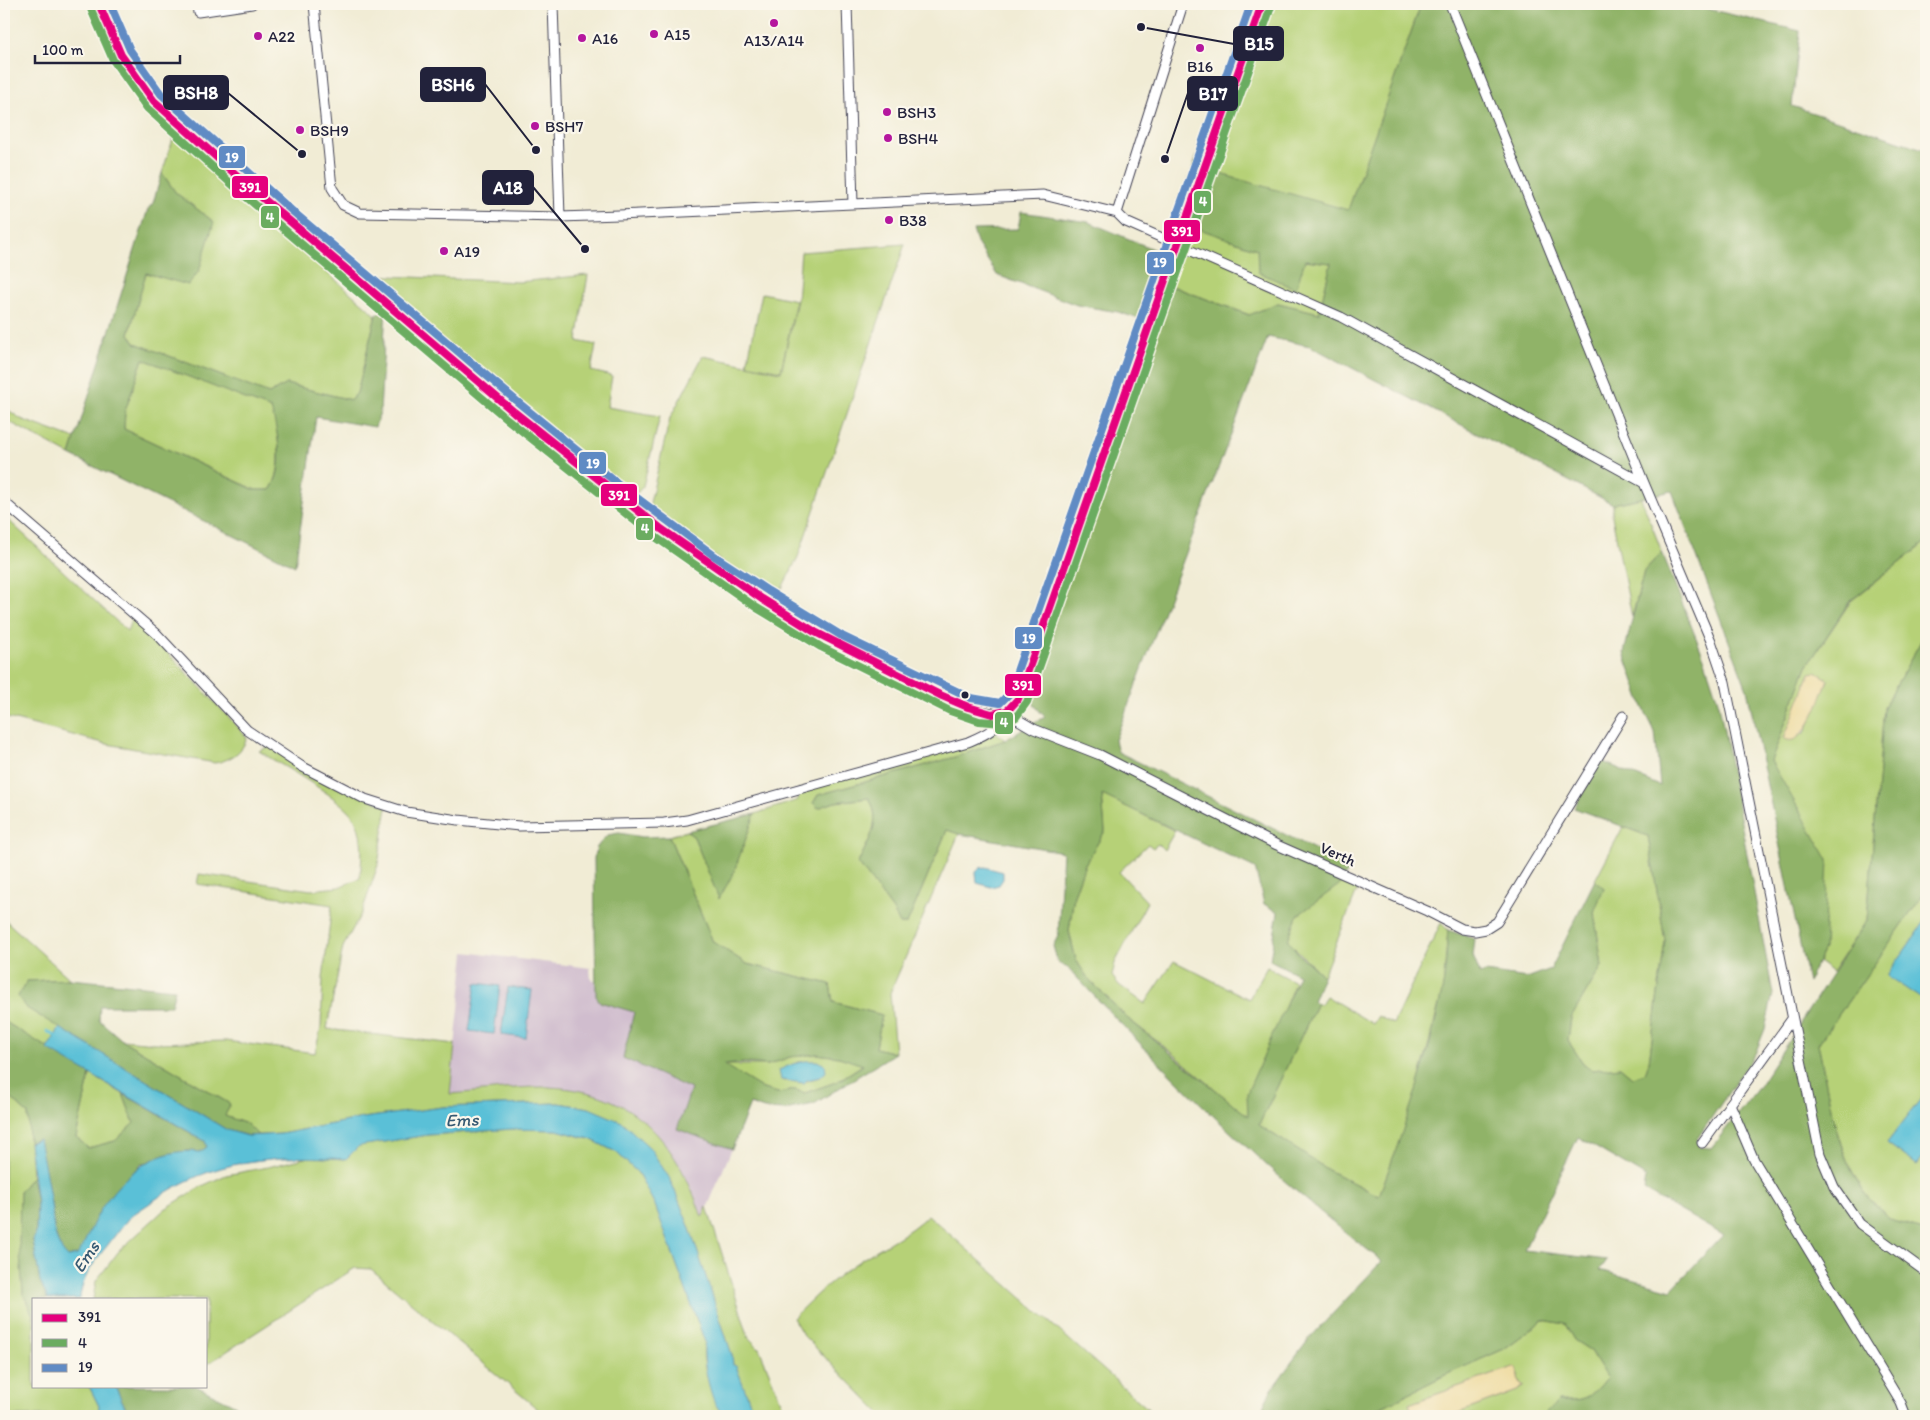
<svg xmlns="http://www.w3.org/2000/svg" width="1930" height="1420" font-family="Itim,sans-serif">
<rect width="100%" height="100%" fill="#fbf7ec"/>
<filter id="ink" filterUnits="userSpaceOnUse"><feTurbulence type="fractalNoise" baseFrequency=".02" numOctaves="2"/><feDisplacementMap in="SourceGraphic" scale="10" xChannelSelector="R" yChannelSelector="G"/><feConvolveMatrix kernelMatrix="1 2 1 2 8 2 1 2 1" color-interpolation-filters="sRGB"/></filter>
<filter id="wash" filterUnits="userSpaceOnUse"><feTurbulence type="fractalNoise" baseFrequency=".0096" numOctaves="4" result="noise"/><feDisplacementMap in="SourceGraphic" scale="20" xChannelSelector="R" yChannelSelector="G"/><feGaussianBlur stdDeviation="1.12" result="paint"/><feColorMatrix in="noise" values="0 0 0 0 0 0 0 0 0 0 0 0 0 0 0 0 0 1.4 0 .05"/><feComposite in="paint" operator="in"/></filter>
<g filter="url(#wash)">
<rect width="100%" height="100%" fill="#f1ecd5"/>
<path fill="#d0bdce" d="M465,952L590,968L591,979L596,981V996L691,1030L764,1104V1109L750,1105L703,1218L690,1185L652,1128L634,1113L614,1102L592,1094L541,1087L450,1094Z"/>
<path fill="#b6d177" stroke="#6c7a59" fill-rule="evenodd" d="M1251,4H1421L1348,211L1207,171L1189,225L1257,249L1295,289L1305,260L1331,263L1319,313L1278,303L1250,315L1174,287L1157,286C1152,274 1161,266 1162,254C1163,243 1160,242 1165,229L1172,226Z
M175,133L261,215L376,315L357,393L351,400L286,384L269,394L135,343L129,334L146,273L214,222L176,193L162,173Z
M905,244L798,557L776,600L767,591L656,518L649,507L670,418L703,356L781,372L797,300L801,252Z
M366,275L519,282L588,275L577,341L596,345L591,371L612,376L607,407L660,416L643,486L631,500L495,389Z
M762,293L796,300L781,371L747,364Z
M143,359L272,409C278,432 285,469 270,490H256L124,429L125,411Z
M4,407L21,419L75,439L70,455L4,419Z
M1641,498L1662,552L1644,571L1632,617L1612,516L1613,504Z
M4,516L127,631L132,618L152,636L237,726L247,738C242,753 230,760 215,763L107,744L4,717Z
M1926,542V632L1884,707L1867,920L1832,972L1818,962L1824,949L1771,761L1807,666L1851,601ZM1828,680L1805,733L1798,736Z
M993,730L1005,740L955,757L818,795L813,803L818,808L835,802L869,798C883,822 868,841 858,863L893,910L901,924H907L947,830L959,834L890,993L895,1053L876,1048L882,1015L833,1002L830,984L747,964L713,942L669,836L687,831L694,837L719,898L755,814L798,800L797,790L968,742Z
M270,746L387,807L378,865L362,912L343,947L327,1029L455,1044L450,1094C480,1092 511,1087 541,1087C631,1087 675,1138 702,1217L707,1207L749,1338L759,1348L787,1416H755L736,1367L733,1365L732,1355L689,1226L670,1179L589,1108L558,1103L443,1107L363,1118L281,1134L258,1135L247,1124L224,1116L230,1104L122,1040L155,1043L226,1041L315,1053L321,1027L323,978L332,905L197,884L199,874L311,890L339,887L360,878C362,859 364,840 356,821C347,800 280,765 259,751Z
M1102,794L1175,831L1164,850L1158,844L1153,848L1148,844L1119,872L1147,902L1115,963L1112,976L1119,985L1145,1004L1174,961L1249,999L1267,967L1295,982L1277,1027L1248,1117L1175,1055L1127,1018L1087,977L1076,960L1069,931L1074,895L1085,864L1105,831Z
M1623,827L1648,836L1665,941L1649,1062L1645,1074L1632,1077L1620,1067L1592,1070L1583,1063L1568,1041L1571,1018L1602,966L1594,911L1603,888L1595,880Z
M1343,879L1359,886L1323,976L1287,940L1296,916Z
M1926,891V920L1888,974L1889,977L1926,1002V1092L1887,1143L1917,1165L1926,1153V1231C1915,1227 1896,1224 1887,1216C1837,1175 1831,1103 1818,1044Z
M4,919L70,979L27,981L25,1007L60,1028L47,1049L4,1021Z
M1441,923L1448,930L1443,989L1412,1108L1379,1196L1328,1170L1259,1125L1317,1003L1320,1005L1326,996L1373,1024L1378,1016L1393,1024Z
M817,1054L839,1057L864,1064L836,1082L805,1093L795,1090L778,1093L763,1089L723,1065H768L790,1057ZM817,1061L820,1077L799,1083L795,1080L784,1081L783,1069L798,1062Z
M90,1074L123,1094L134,1123L115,1141L88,1148L76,1137Z
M9,1096L28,1114L32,1176L20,1191L23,1293L34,1318V1386H89L99,1406L98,1416H4V1102Z
M512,1129L557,1130L590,1139L616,1152L638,1173L655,1205L705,1342C699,1362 713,1403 727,1416H546L371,1269L355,1268L206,1365V1299H93L96,1281L119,1251L165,1209L202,1186L226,1175L268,1167L309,1157L346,1159L358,1146L428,1135Z
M928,1215L1156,1416H883L803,1335L793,1318C814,1296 837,1275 864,1258C887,1243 908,1234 928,1215Z
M1543,1320L1565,1324L1574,1340L1591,1351L1607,1377C1588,1399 1588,1402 1558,1401L1543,1416H1450L1517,1391L1524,1386L1519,1382L1517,1370L1514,1367L1409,1404L1414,1416H1364L1443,1376L1504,1349Z
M1324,1408L1351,1416H1319Z"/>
<path fill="#90b368" stroke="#596a52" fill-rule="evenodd" d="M1421,4H1687L1800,31L1792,106L1926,150V542L1850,601L1807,666L1771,761L1828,860L1824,949L1808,982L1747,689L1672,491L1613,504L1310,346L1268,337L1115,740L1118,752L1351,867L1339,885L1297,916L1288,940L1299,954L1323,976L1313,1001L1317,1003L1259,1125L1328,1170L1379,1196C1404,1129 1428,1061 1442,991C1446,971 1446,950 1448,930L1475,939L1473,956L1480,974L1485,972L1527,978L1551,969L1595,880L1604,888L1594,912L1602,966L1571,1018L1568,1041L1583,1063L1592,1070L1620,1067L1632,1077L1645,1073L1649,1062L1665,941L1648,836L1574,808L1601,761L1660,786L1655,732L1643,707L1624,653L1644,571L1662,552L1704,658L1719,704L1773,994L1765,1029L1755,1054L1697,1139L1699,1147L1711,1148L1758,1088L1867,920L1884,707L1926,632V891L1818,1044C1831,1103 1837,1176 1887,1216C1896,1224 1915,1227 1926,1231V1416H1543L1558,1401C1588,1402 1588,1399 1607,1377L1591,1351L1574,1340L1565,1324L1543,1320L1504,1349L1443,1376L1364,1416H1351L1324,1408L1319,1416H1259L1271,1390L1309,1339L1382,1261C1268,1174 1166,1073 1068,968L1058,963L1053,946L1058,936L1063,852L959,834L947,830L907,924H900L893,910L858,863C868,841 883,822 869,798L835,802L818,808L813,803L818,795L955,757L1005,740L1045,717L1028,698L1154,324L1118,312L1077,305L997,275L977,243L973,230L1018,229L1021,212L1089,222L1162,253L1154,279L1157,286L1174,287L1249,315L1278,303L1319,313L1331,263L1305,260L1296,289L1258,272L1257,249L1188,225L1206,170L1348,210ZM1102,795L1255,868L1264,904L1278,912L1270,960L1299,975L1247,1093L1248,1116L1127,1018L1087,977L1076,960L1069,931L1074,895L1085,864L1105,831ZM1578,1137L1646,1177L1644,1190L1723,1235L1671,1290L1600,1270L1607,1260L1524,1250Z
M162,173L176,193L214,222L199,271L188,285L146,273L129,334L135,343L269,394L286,384L351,400L357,393L376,315L386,309L380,412L375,427L316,417L295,566L70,455L148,209L153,203ZM143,359L271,409C278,432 286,469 270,490H255L124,429L125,411Z
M755,814L733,874L719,899L694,837L687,831Z
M619,833L642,837L669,836L713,942L747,964L830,984L833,1002L882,1015L876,1048L895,1053L814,1104L785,1110L764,1109L750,1104L732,1149L677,1129L691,1089L623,1058L634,1012L600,1002L596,996L594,858L597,847L607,835ZM817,1054L839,1057L863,1065L836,1082L805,1093L795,1090L778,1093L763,1089L724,1065L745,1063L768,1065L790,1057Z
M70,979L175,989L171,1006H100L99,1020L122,1040L230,1104L225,1116L247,1124L258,1135L248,1136L227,1130L25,1007L18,996L27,981Z
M4,1021L90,1074L76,1137L88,1148L115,1141L134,1123L123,1094L205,1141L207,1147L200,1152L188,1151L165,1155L140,1165L77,1255L67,1257C51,1239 55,1219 50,1198C47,1178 42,1159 38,1139L29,1143L28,1114L9,1096L4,1102Z
M32,1176L37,1203L36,1233L33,1240L40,1281L48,1299H34V1318L23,1293L19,1241L20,1191Z
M115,1386H196L256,1416H127V1411Z"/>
<path fill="#eeda9e" stroke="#887e6c" d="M1816,672L1828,679C1823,693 1803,753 1784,738L1810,673Z
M1514,1367L1517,1370L1519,1382L1524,1386L1517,1391L1450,1416L1413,1415L1409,1404Z"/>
<path fill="#5ac0d7" stroke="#3e7189" d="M985,867L1003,872V879L999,885L991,887L977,883L976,872L980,868Z
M1926,920V1002L1889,977L1888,974Z
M476,983L500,986L494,1034L469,1031Z
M508,987L532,990L526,1038L501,1035Z
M60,1028L227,1130L248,1136L281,1134L363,1118L443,1107L558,1103L589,1108L622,1122L650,1148L670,1179L689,1226L732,1355L733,1365L736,1366L755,1416H727C723,1413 718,1409 716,1405C709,1392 701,1355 705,1342L655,1205L638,1173L616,1152L590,1139L557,1130L512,1129L428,1135L359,1146L346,1159C276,1154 212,1159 153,1201C145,1207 135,1212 128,1219C121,1227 114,1237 107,1246C96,1259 80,1281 80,1299H48L40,1281L33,1240L36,1233L37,1203L29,1143L39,1139C43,1159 47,1178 50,1198C54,1219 51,1240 68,1257L77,1255C87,1240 92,1224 101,1209C122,1175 157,1146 200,1152L207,1147L205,1141L47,1049Z
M805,1061H817L825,1065L826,1072L820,1077L807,1080L804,1083L781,1080L779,1070L793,1064Z
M1926,1092V1153L1917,1165L1887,1143Z
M89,1386H115L127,1411V1416H98L99,1406Z"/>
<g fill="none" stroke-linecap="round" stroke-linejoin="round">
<path stroke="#5ac0d7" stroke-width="3" d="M47,1031L57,1037"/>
</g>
</g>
<g filter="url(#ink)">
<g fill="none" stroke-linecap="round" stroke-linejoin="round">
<defs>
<path id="minor" d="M197,4L198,12L252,4
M314,4L332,188L343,205L360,213L560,217L619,215L1043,195L1117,213L1126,222L1341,317L1644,483
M553,4L560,217
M847,4L853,204
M1450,4L1644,483L1711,641L1725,682L1820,1154L1834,1187L1860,1224L1926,1272
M1117,213L1183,4
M4,502L157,634L247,730L301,766L365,799L406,812L458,820L519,826L664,823L687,820L968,742C984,735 998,730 1005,712L1034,729L1100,755L1277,845L1427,911L1462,929L1475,931L1486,929L1497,922L1623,716
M1730,1104L1754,1160L1901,1403L1906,1416
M1702,1143L1792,1019"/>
<path id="tertiary" d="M99,4C111,41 128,71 154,101C239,181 330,255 419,331C545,439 672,548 815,632C844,650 876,663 907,678C927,689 980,719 1002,713C1010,711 1014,705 1018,699L1262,4"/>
</defs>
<use href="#minor" stroke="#414052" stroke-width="11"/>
<use href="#tertiary" stroke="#414052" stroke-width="14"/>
<use href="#minor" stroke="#fff" stroke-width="9"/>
<use href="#tertiary" stroke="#fff" stroke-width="11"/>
<defs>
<path id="bus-1" d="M99,4L121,55L154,101L252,189L514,412L660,528L762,599L815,632L940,695L968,707L992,714L1007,711L1018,699L1262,4"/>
<path id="bus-2" d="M90,7L113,60L147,108L245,196L507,419L654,536L757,608L821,647L950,711L979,721L1003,723L1016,717L1027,702L1271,7"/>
<path id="bus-3" d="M110,4L130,50L161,94L291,210L520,404L617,483L716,557L768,591L842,636L971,698L1000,703L1009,694L1251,4"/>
</defs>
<use href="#bus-1" stroke="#fbf7ec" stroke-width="11"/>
<use href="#bus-2" stroke="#fbf7ec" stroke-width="11"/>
<use href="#bus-3" stroke="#fbf7ec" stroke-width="11"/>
<use href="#bus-1" stroke="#e5007d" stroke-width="8"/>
<use href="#bus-2" stroke="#6bac60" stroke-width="8"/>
<use href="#bus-3" stroke="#608bc4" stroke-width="8"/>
</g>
</g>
<g fill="#b5179e" stroke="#fbf7ec" stroke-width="2">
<circle cx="774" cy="23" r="5"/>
<circle cx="654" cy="34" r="5"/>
<circle cx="258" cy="36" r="5"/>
<circle cx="582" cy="38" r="5"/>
<circle cx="1200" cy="48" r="5"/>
<circle cx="887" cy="112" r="5"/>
<circle cx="535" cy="126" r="5"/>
<circle cx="300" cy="130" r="5"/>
<circle cx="888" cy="138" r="5"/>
<circle cx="889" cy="220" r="5"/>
<circle cx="444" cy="251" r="5"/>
</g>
<circle fill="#22223b" stroke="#fbf7ec" stroke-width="2" cx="965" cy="695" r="4.5"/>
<g text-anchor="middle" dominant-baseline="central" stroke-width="4.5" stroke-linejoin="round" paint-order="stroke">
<g font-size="16" fill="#22223b" stroke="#fbf7ec" text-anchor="start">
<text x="664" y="34">A15</text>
<text x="268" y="36">A22</text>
<text x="592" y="38">A16</text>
<text x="774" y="40" text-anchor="middle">A13/A14</text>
<text x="1200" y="66" text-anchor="middle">B16</text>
<text x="897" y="112">BSH3</text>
<text x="545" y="126">BSH7</text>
<text x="310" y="130">BSH9</text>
<text x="898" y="138">BSH4</text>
<text x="899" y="220">B38</text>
<text x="454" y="251">A19</text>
</g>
<g font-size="16" fill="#22223b" stroke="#fbf7ec">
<text transform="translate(1338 854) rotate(24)">Verth</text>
</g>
<g font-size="18" font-style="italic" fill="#365972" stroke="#fbf7ec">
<text transform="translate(462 1120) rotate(-2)">Ems</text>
<text transform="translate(86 1257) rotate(-56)">Ems</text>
</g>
</g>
<path fill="none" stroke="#22223b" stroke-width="2" d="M1141 27L1234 44M536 150L485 84M302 154L228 93M1165 159L1188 93M585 249L533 187"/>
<g fill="#22223b" stroke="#fbf7ec" stroke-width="2">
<circle cx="1141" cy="27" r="5"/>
<circle cx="536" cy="150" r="5"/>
<circle cx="302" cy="154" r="5"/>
<circle cx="1165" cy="159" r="5"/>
<circle cx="585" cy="249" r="5"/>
</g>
<g fill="#22223b" stroke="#22223b" stroke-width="2">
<rect x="1234" y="27" width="49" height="33" rx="5"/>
<rect x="421" y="68" width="64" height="33" rx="5"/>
<rect x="164" y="76" width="64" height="33" rx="5"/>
<rect x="1188" y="77" width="49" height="33" rx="5"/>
<rect x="483" y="171" width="50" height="33" rx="5"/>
</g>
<g font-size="18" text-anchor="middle" font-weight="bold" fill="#fff">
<text x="1259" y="50">B15</text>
<text x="453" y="91">BSH6</text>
<text x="196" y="99">BSH8</text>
<text x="1213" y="100">B17</text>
<text x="508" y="194">A18</text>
</g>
<g stroke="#fbf7ec" stroke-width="2">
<rect x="218" y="145" width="28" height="24" rx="5" fill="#608bc4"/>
<rect x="231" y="175" width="38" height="24" rx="5" fill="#e5007d"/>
<rect x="1193" y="190" width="19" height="24" rx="5" fill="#6bac60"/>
<rect x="260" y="205" width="20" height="24" rx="5" fill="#6bac60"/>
<rect x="1163" y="219" width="38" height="24" rx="5" fill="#e5007d"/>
<rect x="1146" y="251" width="29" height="24" rx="5" fill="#608bc4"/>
<rect x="578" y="451" width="29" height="24" rx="5" fill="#608bc4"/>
<rect x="600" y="483" width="38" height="24" rx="5" fill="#e5007d"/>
<rect x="635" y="517" width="19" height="24" rx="5" fill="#6bac60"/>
<rect x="1014" y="626" width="29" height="24" rx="5" fill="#608bc4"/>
<rect x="1004" y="673" width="38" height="24" rx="5" fill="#e5007d"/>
<rect x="994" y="711" width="20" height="24" rx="5" fill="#6bac60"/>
</g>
<g font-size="14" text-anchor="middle" font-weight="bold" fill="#fff">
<text x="232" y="162">19</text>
<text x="250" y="192">391</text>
<text x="1203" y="206">4</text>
<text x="270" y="222">4</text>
<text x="1182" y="236">391</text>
<text x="1160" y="267">19</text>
<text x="593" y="468">19</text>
<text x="619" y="500">391</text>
<text x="645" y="533">4</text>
<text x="1029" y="643">19</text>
<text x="1023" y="690">391</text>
<text x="1004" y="727">4</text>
</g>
<rect width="1930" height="1420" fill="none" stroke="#fbf7ec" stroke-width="20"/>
<rect x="32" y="1298" width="175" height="90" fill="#fbf7ec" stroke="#a4a2a5"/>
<rect x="42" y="1314" width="25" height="8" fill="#e5007d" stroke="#a4a2a5"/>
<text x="78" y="1322" font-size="15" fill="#22223b">391</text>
<rect x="42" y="1339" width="25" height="8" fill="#6bac60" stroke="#a4a2a5"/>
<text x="78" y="1348" font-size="15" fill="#22223b">4</text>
<rect x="42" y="1364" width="25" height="8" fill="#608bc4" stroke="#a4a2a5"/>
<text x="78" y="1372" font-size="15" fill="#22223b">19</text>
<path d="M35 55v8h145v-8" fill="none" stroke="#22223b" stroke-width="2.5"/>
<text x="42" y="55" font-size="15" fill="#22223b" stroke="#fbf7ec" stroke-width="4" paint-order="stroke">100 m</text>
</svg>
